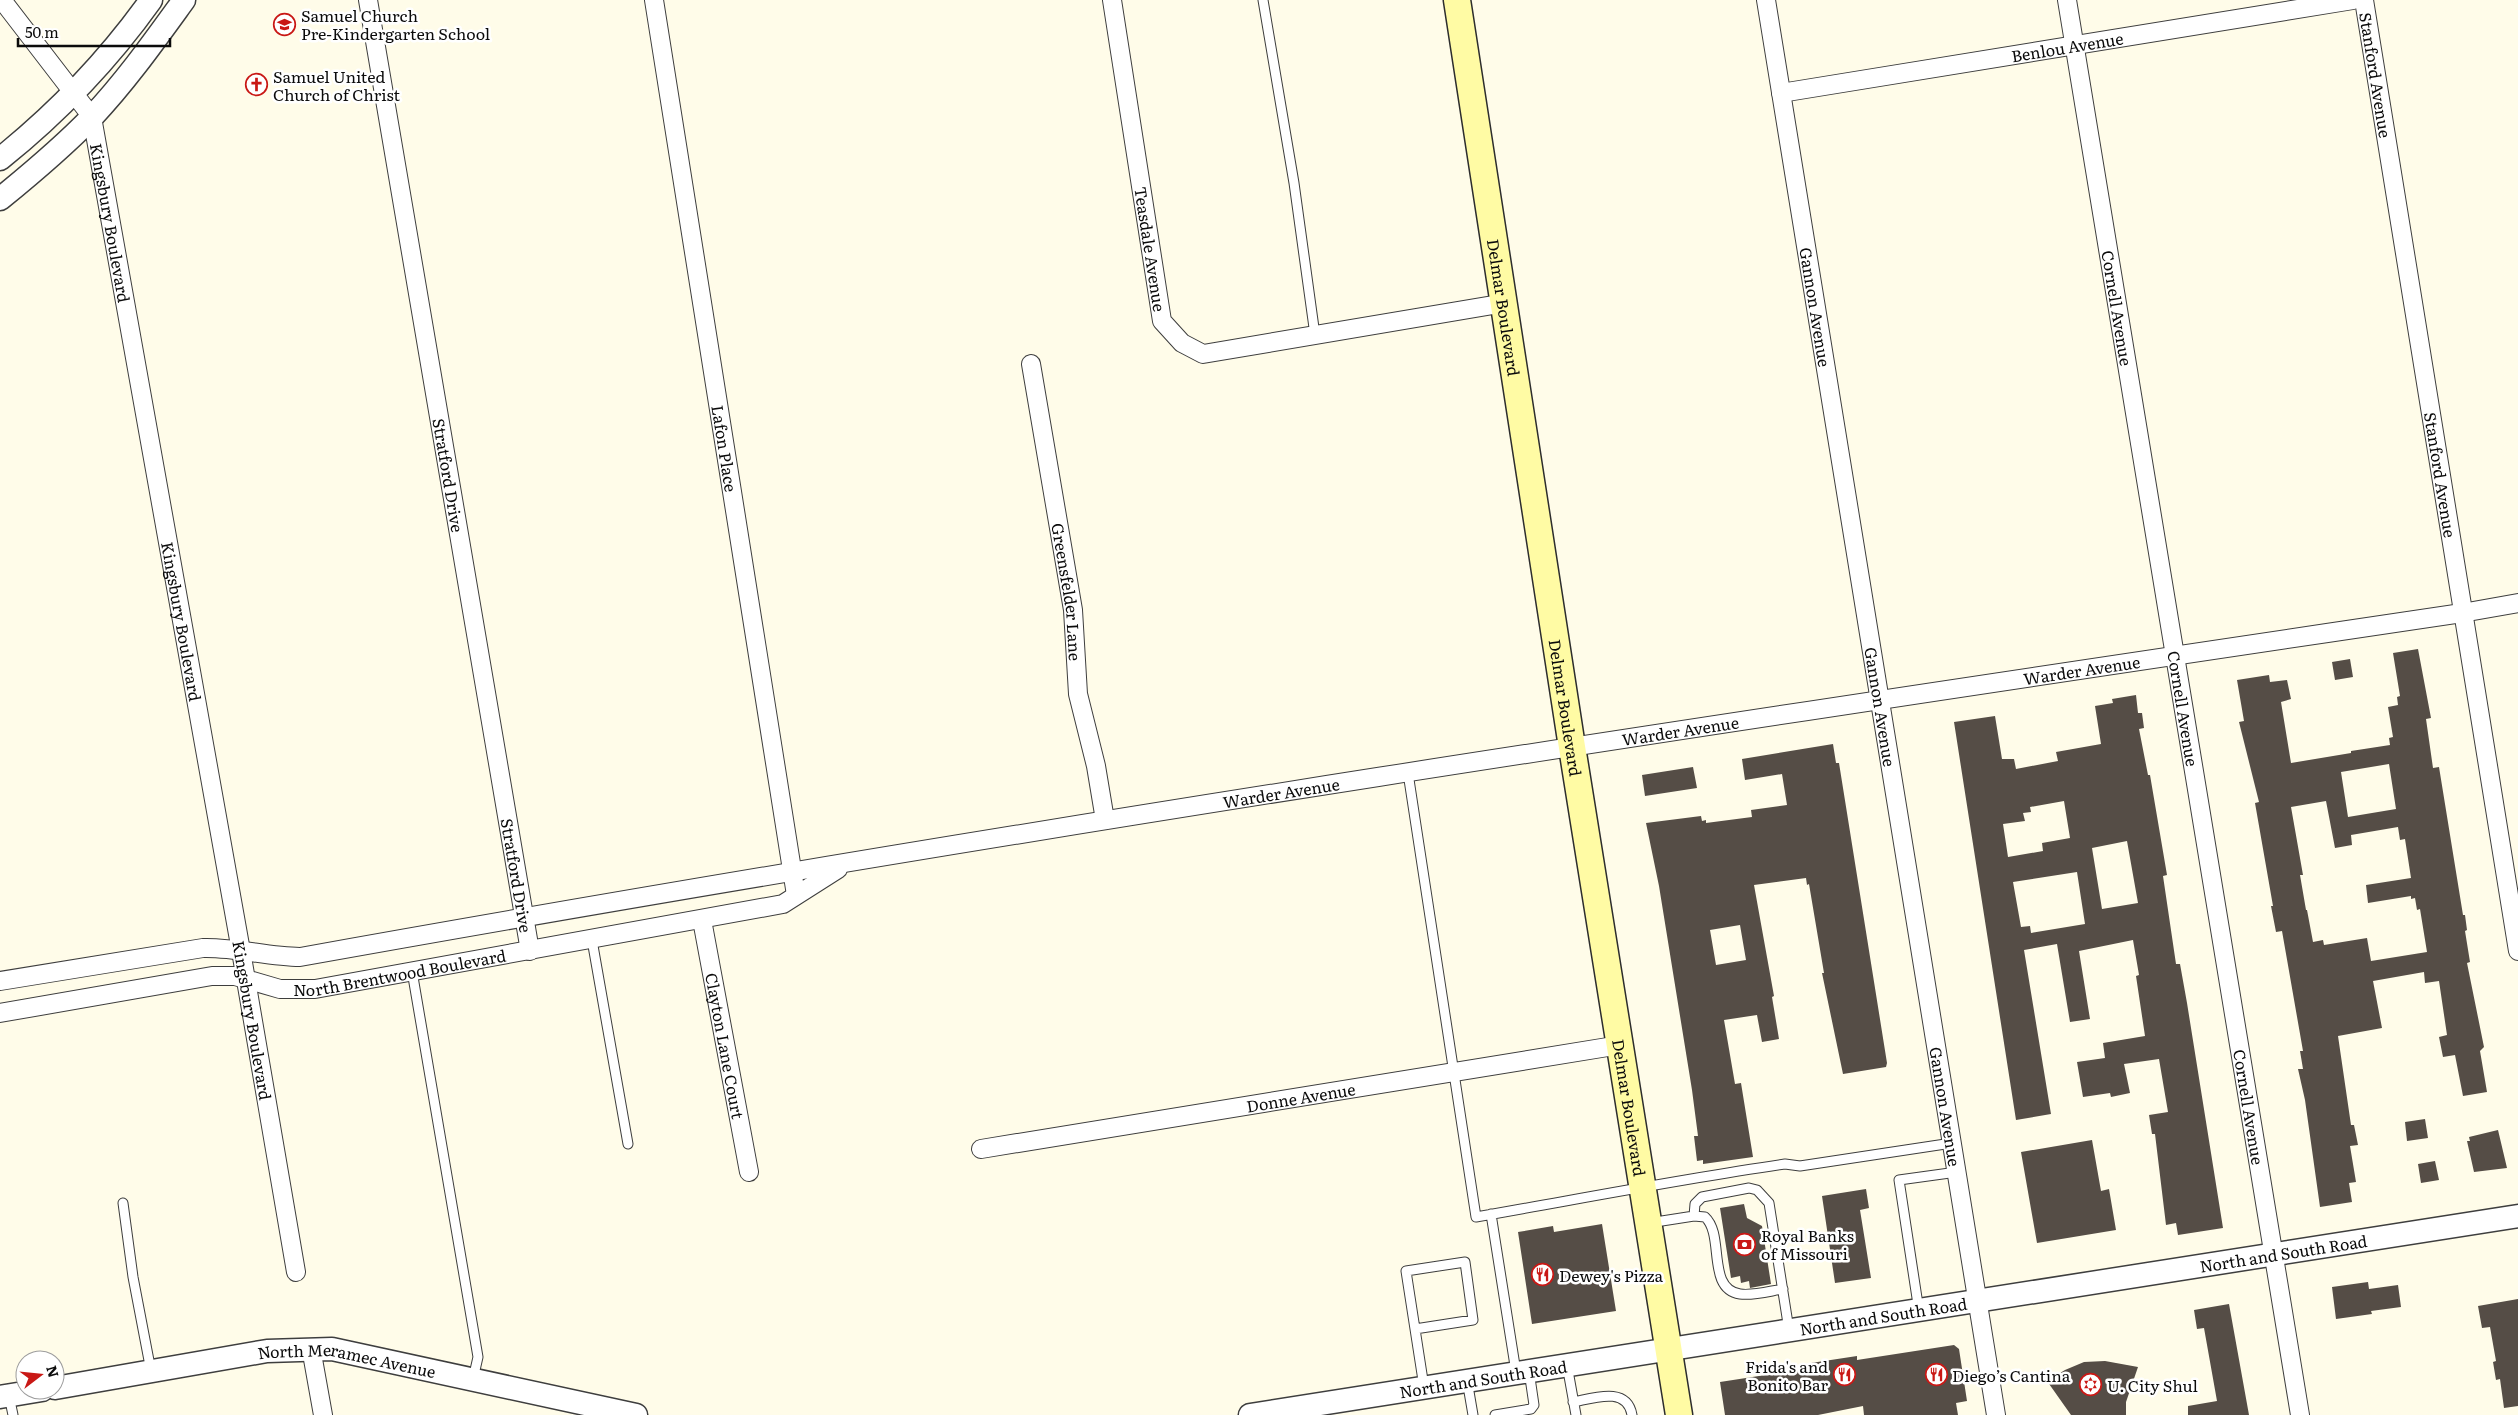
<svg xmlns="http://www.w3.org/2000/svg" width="2518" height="1415" font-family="Literata,serif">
<rect width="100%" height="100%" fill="#fffce9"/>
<path fill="#554d46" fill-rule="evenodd" d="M2418,649L2431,718L2426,719L2433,768L2439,767L2463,915H2465L2467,930L2465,931L2470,962L2467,963L2484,1047L2480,1051L2487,1092L2463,1096L2455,1055L2443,1057L2439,1037L2447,1035L2439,981L2425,983L2424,972L2373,981L2382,1028L2338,1036L2351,1125H2354L2358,1145L2350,1146L2356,1182L2349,1183L2352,1202L2320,1207L2305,1100L2298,1069H2303L2300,1051H2303L2282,931L2276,932L2271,906H2273L2255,803L2259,802L2239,722L2244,721L2237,680L2269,675L2270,682L2287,680L2291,699L2281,702L2291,763L2351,753V751L2390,745L2389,738L2393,737L2388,707L2398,705L2397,697L2400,696L2393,653ZM2389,764L2396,809L2348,817L2341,772ZM2326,801L2335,848L2352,845L2351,835L2398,827L2400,840L2405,839L2411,878L2366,885L2368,903L2411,896V899L2415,898L2417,910L2420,909L2427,952L2371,961L2367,938L2324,945L2323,940L2313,942L2307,910H2306L2300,875H2303L2291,807Z
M2350,659L2353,677L2335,680L2332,662Z
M2136,695L2138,713H2142L2144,728L2139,729L2148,775H2150L2167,875L2163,876L2176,964H2180L2187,1003L2223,1228L2178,1235L2176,1223L2166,1225L2155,1134H2152L2149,1115L2168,1112L2159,1059L2124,1064L2130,1093L2111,1097L2110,1093L2083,1097L2077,1062L2105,1058L2103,1043L2145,1036L2136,976L2139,975L2133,940L2079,951L2090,1019L2070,1022L2057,944L2024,950L2051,1114L2016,1120L1954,722L1995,716L2002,759H2014L2016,769L2058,761L2056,752L2101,744L2095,706L2113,703L2112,699ZM2064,801L2070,838L2042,843L2043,851L2008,857L2003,824L2025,821L2023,813L2031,812L2030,807ZM2127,841L2138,903L2102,909L2092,848ZM2077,872L2085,924L2031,933L2030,926L2021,927L2013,882Z
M1833,744L1836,763H1839L1887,1063L1886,1067L1843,1074L1822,973H1824L1809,884L1807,885L1806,878L1754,885L1774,996L1772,997L1779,1039L1762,1042L1757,1015L1724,1020L1735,1084L1741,1083L1753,1157L1703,1164V1160L1697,1161L1694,1136H1698L1692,1090L1659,886L1646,823L1701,816L1702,821L1706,820V823L1752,817L1751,810L1787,805L1782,774L1745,780L1742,759ZM1740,925L1746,960L1716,965L1710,930Z
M1693,767L1697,788L1645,796L1642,775Z
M2425,1119L2428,1138L2407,1141L2405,1122Z
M2498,1130L2507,1168L2474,1172L2467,1141H2470L2469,1137Z
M2092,1140L2101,1191L2109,1189L2116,1230L2037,1243L2021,1152Z
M2435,1161L2439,1180L2421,1183L2418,1164Z
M1866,1189L1869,1208L1860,1210L1871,1278L1835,1283L1822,1196Z
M1744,1204L1747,1218L1762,1226L1771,1284L1750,1288L1749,1281L1741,1283L1740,1276L1731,1278L1720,1208Z
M1602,1224L1616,1311L1532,1324L1518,1232L1553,1226L1554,1232Z
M2368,1282L2369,1289L2398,1285L2401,1307L2371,1311L2372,1314L2336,1319L2332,1287Z
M2518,1299V1406L2504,1408L2500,1379L2496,1380L2493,1362L2496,1361L2490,1327L2482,1328L2478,1306Z
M2229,1304L2249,1415H2188V1406L2217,1401L2204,1328L2197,1329L2194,1310Z
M1954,1345L1959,1349L1967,1401L1956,1403L1958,1415H1864L1863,1406L1818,1415H1725L1720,1382L1812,1368L1811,1363L1857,1356V1360Z
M2105,1361L2138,1367L2126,1402V1415H2071L2047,1381L2065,1370L2084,1362Z"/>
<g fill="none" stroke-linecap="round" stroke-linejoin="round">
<defs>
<path id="service" d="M1263,0L1294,183L1315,335
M1408,773L1476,1217C1579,1199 1681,1179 1785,1164L1800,1166L1952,1143
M592,940L628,1144
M412,971L478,1357L473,1379
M123,1203L133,1277L151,1371
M1491,1214L1516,1372
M1694,1216L1695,1204L1702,1197L1749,1188L1757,1190L1769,1203L1789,1330
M1649,1223L1694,1216L1705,1217C1725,1235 1706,1289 1740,1294C1753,1296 1770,1291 1783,1289
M1919,1311L1899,1180L1957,1172
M1415,1329L1473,1320L1465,1262L1406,1271L1424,1387
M1567,1365L1576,1415
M1467,1380L1473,1415
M9,1396L13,1415
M1573,1402C1594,1398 1627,1386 1632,1415
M1495,1415L1531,1409L1534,1405L1529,1371"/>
<g id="minor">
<path id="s1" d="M2,0L92,117L241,951L296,1272"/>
<path id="s2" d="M368,0L530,951"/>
<path id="s3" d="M654,0L796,895"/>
<path id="s4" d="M1112,0L1162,321L1182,343L1203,354L1505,303"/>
<path id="s5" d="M1766,0L1996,1415"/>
<path id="s6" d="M2067,0L2300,1415"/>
<path id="s7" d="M2364,0L2518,951"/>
<path id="s8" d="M1781,93L2353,0"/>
<path id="s9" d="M1031,364L1073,610L1078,694L1096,766L1105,820"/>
<path id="s10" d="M702,920L749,1172"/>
<path id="s11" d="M0,981L203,948C236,947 268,957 300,957C1018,828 1740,720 2462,613L2518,603"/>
<path id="s12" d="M0,1013L212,976H235L280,989H315L783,904L838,869"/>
<path id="s13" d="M981,1149L1620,1045"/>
<path d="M311,1348L323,1415"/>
</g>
<g id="tertiary">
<path d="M0,159C56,114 109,59 151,0"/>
<path d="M0,199C32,173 63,147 92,117C126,81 155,40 184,0"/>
<path id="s14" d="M55,1388L267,1351L332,1349L636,1415"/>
<path d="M0,1397L42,1390"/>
<path id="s15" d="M1250,1415L2518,1216"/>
</g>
<g id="secondary">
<path id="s16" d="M1457,0L1572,747L1679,1415"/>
</g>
</defs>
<use href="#service" stroke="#3e3e3e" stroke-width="11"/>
<use href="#minor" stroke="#3e3e3e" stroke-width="20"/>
<use href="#tertiary" stroke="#3e3e3e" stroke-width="25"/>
<use href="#secondary" stroke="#2d2d2d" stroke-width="29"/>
<use href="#service" stroke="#fff" stroke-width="9"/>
<use href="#minor" stroke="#fff" stroke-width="18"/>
<use href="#tertiary" stroke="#fff" stroke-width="22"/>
<use href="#secondary" stroke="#fffba4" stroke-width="26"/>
</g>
<defs>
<symbol id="school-ring" viewBox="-11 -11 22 22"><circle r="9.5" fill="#fff" stroke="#c91815" stroke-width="1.5"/><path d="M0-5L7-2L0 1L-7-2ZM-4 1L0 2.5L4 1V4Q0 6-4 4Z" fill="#c91815"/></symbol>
<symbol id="church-ring" viewBox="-11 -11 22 22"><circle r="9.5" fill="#fff" stroke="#c91815" stroke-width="1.5"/><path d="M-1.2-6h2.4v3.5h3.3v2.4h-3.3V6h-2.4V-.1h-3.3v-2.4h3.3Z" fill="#c91815"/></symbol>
<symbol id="bank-ring" viewBox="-11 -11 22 22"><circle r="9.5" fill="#fff" stroke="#c91815" stroke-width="1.5"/><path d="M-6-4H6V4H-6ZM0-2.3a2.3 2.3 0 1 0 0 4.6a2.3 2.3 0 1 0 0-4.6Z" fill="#c91815"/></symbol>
<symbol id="restaurant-ring" viewBox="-11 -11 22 22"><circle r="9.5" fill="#fff" stroke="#c91815" stroke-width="1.5"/><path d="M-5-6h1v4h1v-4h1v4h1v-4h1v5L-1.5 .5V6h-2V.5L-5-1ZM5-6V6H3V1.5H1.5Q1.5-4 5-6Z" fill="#c91815"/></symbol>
<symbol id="synagogue-ring" viewBox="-11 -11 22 22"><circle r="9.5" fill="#fff" stroke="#c91815" stroke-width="1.5"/><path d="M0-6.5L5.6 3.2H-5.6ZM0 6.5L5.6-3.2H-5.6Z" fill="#c91815"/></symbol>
</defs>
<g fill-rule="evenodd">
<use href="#school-ring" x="272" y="12" width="25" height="25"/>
<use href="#church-ring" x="244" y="72" width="25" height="25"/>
<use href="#bank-ring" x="1732" y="1232" width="25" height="25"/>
<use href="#restaurant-ring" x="1530" y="1262" width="25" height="25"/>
<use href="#restaurant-ring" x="1832" y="1362" width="25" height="25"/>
<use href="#restaurant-ring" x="1924" y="1362" width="25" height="25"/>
<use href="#synagogue-ring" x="2078" y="1372" width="25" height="25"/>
</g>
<g text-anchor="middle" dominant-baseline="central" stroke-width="5" stroke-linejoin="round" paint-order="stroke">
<g font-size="16" fill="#0b0b0b" stroke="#fff" text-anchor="start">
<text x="301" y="15">Samuel Church<tspan x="301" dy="18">Pre-Kindergarten School</tspan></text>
<text x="273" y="76">Samuel United<tspan x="273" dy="18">Church of Christ</tspan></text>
<text x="1761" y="1235">Royal Banks<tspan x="1761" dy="18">of Missouri</tspan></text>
<text x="1559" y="1275">Dewey's Pizza</text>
<text x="1828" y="1366" text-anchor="end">Frida's and<tspan x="1828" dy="18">Bonito Bar</tspan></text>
<text x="1952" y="1375">Diego’s Cantina</text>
<text x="2107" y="1385">U. City Shul</text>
</g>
<g font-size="16" fill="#0b0b0b" stroke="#fff">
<text stroke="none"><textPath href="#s8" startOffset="290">Benlou Avenue</textPath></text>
<text stroke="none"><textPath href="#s7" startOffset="76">Stanford Avenue</textPath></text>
<text stroke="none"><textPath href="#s1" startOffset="255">Kingsbury Boulevard</textPath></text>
<text stroke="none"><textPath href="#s4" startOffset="252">Teasdale Avenue</textPath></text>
<text stroke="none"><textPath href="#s16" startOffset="311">Delmar Boulevard</textPath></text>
<text stroke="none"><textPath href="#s5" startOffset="311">Gannon Avenue</textPath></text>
<text stroke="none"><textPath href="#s6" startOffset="312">Cornell Avenue</textPath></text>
<text stroke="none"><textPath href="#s3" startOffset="454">Lafon Place</textPath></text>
<text stroke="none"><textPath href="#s2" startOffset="482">Stratford Drive</textPath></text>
<text stroke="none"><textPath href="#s7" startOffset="481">Stanford Avenue</textPath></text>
<text stroke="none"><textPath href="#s9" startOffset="231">Greensfelder Lane</textPath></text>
<text stroke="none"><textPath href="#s1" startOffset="660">Kingsbury Boulevard</textPath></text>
<text stroke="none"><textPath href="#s11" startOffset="2108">Warder Avenue</textPath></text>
<text stroke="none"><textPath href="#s16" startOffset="716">Delmar Boulevard</textPath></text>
<text stroke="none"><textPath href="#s5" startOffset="716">Gannon Avenue</textPath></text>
<text stroke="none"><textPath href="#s6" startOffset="718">Cornell Avenue</textPath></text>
<text stroke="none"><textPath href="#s11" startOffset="1702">Warder Avenue</textPath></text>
<text stroke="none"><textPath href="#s11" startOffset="1298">Warder Avenue</textPath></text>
<text stroke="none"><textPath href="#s2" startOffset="888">Stratford Drive</textPath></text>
<text stroke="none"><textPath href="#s12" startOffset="406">North Brentwood Boulevard</textPath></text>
<text stroke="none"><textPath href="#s1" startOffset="1065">Kingsbury Boulevard</textPath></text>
<text stroke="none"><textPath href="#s10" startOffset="128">Clayton Lane Court</textPath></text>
<text stroke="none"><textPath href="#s13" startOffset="324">Donne Avenue</textPath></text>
<text stroke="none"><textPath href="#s5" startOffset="1121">Gannon Avenue</textPath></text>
<text stroke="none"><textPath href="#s6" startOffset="1122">Cornell Avenue</textPath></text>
<text stroke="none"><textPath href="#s16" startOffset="1121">Delmar Boulevard</textPath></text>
<text stroke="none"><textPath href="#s15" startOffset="1046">North and South Road</textPath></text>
<text stroke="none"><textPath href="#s15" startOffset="641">North and South Road</textPath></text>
<text stroke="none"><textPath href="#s14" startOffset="296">North Meramec Avenue</textPath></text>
<text stroke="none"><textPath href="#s15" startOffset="236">North and South Road</textPath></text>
</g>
</g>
<g transform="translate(40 1375) rotate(74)"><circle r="24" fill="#ffffff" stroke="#9d9d9d"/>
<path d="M0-4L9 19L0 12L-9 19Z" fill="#c91815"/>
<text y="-8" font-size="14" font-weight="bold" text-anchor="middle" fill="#0b0b0b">N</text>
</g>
<path d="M18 38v8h152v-8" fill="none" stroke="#0b0b0b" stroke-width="2.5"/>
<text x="25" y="38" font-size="15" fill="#0b0b0b" stroke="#ffffff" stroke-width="4" paint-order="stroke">50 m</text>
</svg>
